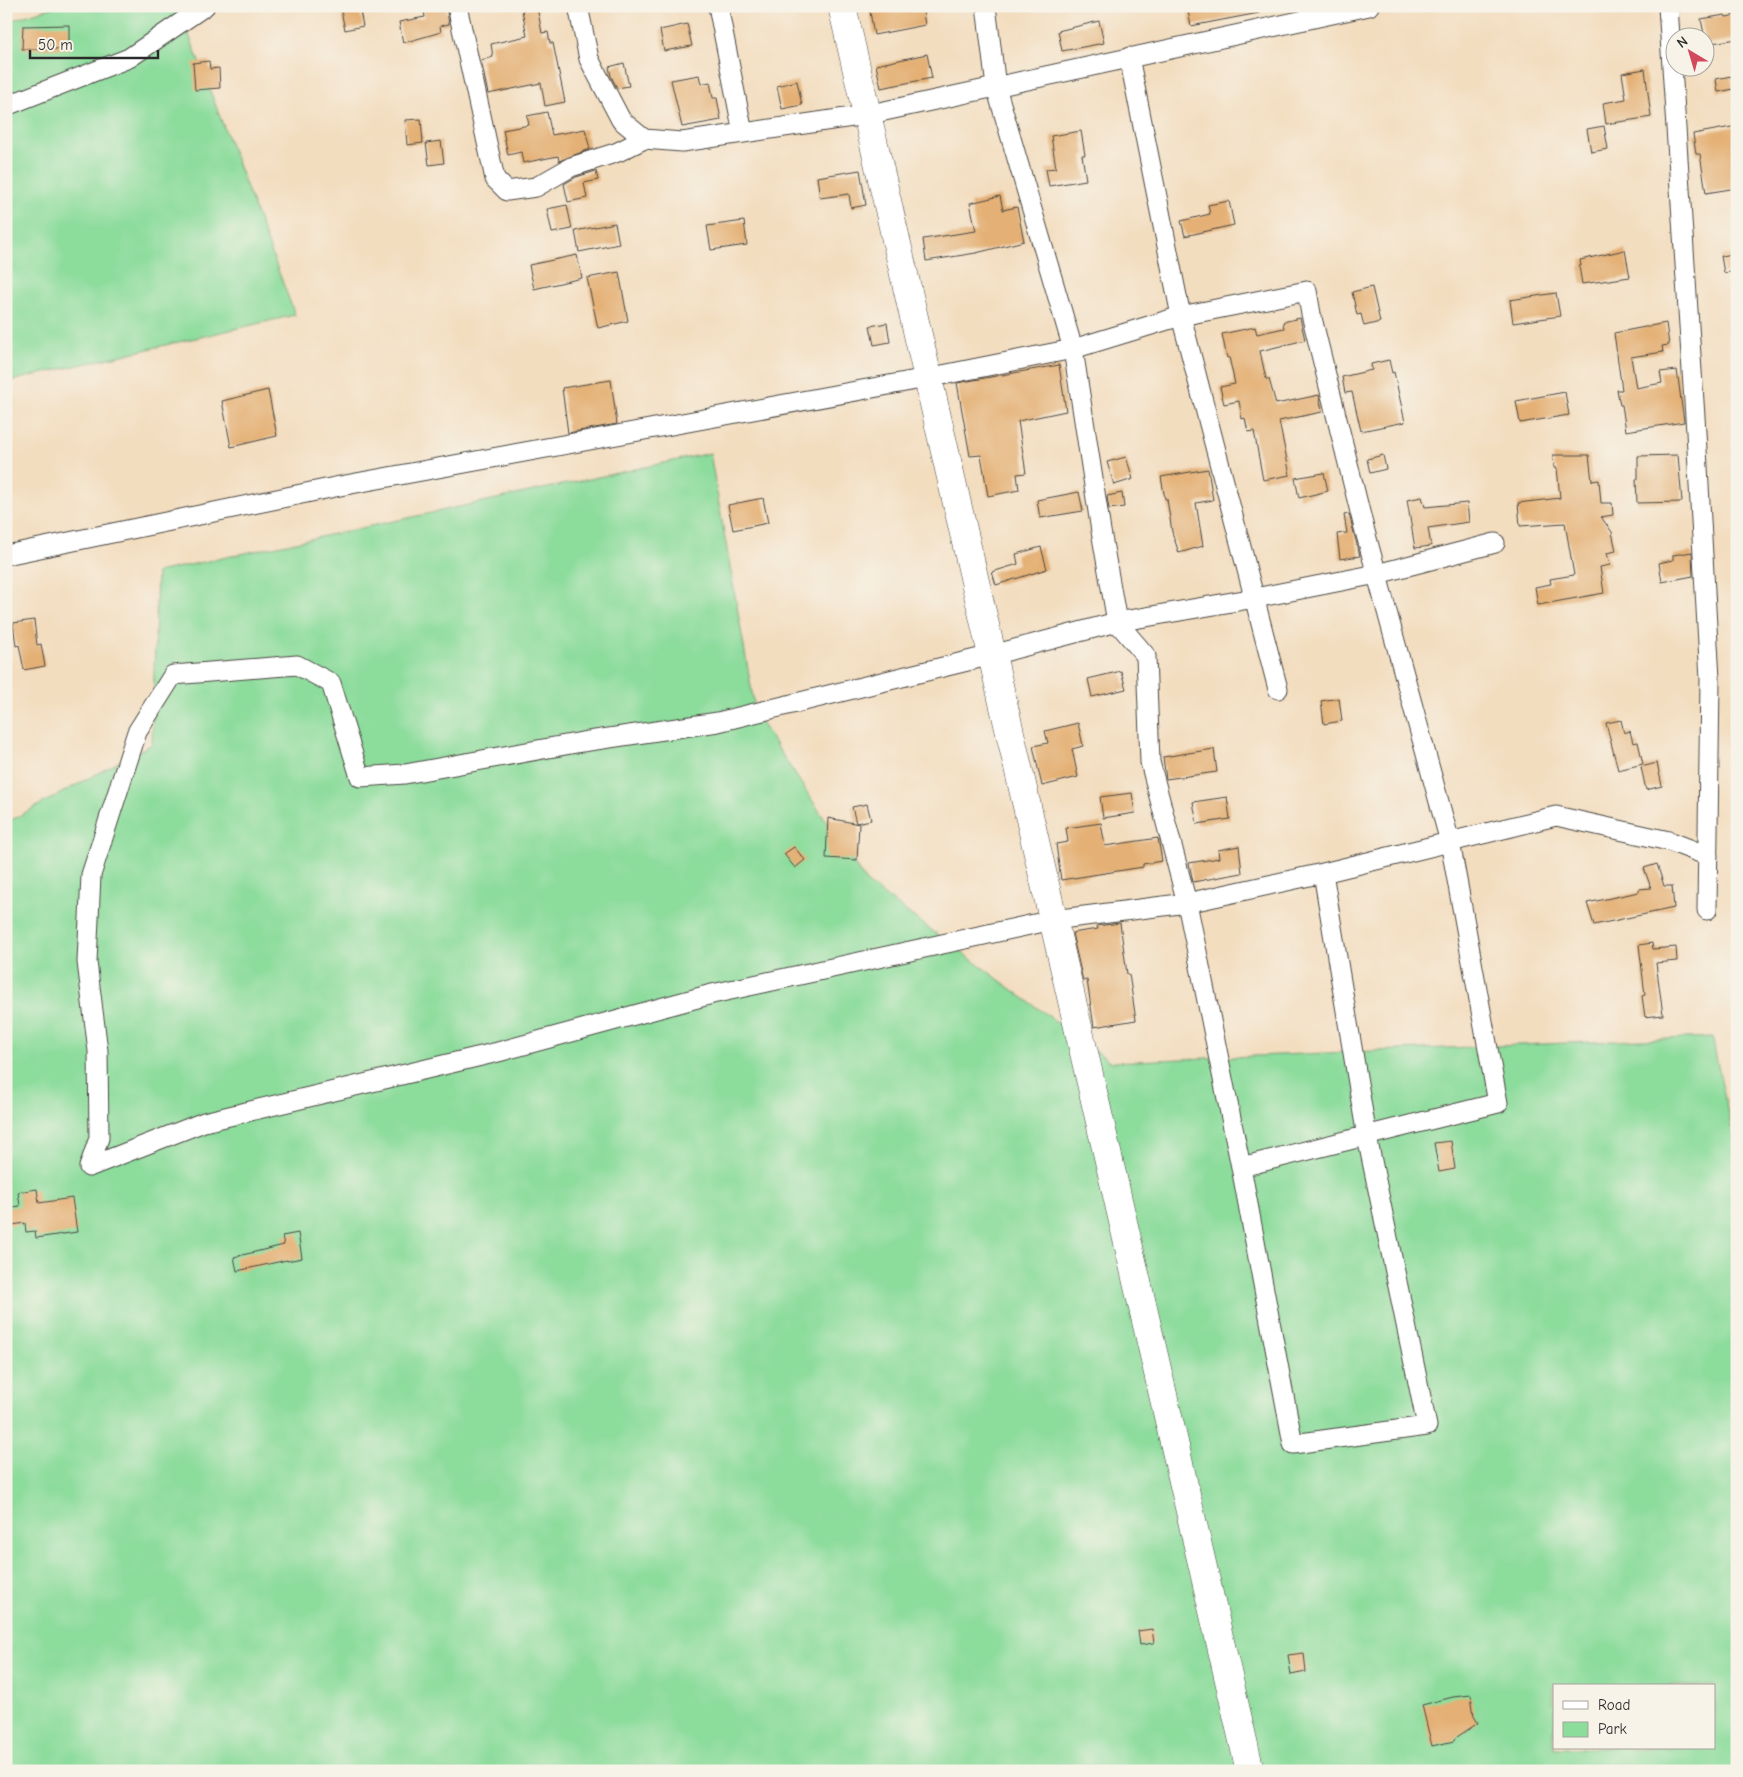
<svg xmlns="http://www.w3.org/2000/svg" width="1743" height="1777" font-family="'Comic Neue',sans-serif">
<rect width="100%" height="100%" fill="#f7f3e8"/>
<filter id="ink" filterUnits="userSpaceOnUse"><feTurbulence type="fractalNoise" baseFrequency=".02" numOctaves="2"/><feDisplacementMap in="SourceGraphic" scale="10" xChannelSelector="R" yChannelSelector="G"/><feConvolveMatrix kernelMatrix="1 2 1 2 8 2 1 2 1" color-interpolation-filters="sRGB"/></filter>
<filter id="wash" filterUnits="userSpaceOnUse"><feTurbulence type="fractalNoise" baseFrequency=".0096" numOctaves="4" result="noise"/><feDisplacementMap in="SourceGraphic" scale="20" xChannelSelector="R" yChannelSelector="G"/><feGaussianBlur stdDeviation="1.12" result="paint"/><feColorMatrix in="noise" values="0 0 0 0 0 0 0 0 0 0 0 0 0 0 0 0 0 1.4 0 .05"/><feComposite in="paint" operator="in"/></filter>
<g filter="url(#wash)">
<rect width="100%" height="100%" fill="#f3ddbf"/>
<path fill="#8cdc9c" stroke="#5c8464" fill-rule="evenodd" d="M57,6H178L295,315L6,382V22Z
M710,453L756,715L866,882L1111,1062L1712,1037L1737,1156V1771H6V823L152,744L157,572ZM1554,1686H1714V1748H1554Z"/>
<g id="blocks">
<path fill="#e4b075" d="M340,6H359L363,26L345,30Z
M423,6H446L449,24L440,26L441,32L403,43L399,22L425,17Z
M869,6H882L883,11L906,6H922L925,25L874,35Z
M1187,6H1258L1259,13L1191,26Z
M537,7L542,33L548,32L550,43H553L565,102L545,106L541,83L488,94L481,60L493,57L491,44L527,36L522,10Z
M1725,15L1726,17L1737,15V39L1706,44L1701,19Z
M1099,21L1104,43L1062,51L1058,31Z
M687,24L692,46L664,51L660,30Z
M69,25V49H22L23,26Z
M927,54L932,78L881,88L876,65Z
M209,61L210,69L219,68L220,88L195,90L193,63Z
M624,63L629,86L617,88L611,76L609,67Z
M1645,69L1651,117L1606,124L1603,103L1626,99L1622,73Z
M699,75L701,84L710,82L713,98H717L721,120L682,127L671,80Z
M1731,76L1734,89L1718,92L1716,79Z
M797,81L802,105L782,109L777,86Z
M547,112L552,135L585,129L590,149L559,161L558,156L523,163L521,152L508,155L503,130L529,125L527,116Z
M421,119L423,143L407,145L405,120Z
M1604,126L1608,149L1591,152L1587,129Z
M1737,126V188L1706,193L1700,154H1696L1693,134Z
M1081,131L1085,155H1082L1086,180L1049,186L1046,169L1056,168L1051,136Z
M441,141L444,163L429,165L426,143Z
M860,170L866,205L851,208L849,194L820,198L817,177Z
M596,171L598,180L584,183L587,198L568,202L564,184L576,177Z
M1000,196L1003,210L1017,207L1024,241L976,253L926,261L923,239L976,231L970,203Z
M1229,201L1234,225L1185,236L1181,221L1210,214L1208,205Z
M567,205L572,229L552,233L547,209Z
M744,221L747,245L711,250L707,226Z
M615,223L619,244L579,252L575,231Z
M1625,250L1630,277L1582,284L1579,266H1581L1580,260Z
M1737,253V271L1724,273L1721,256Z
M577,255L582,278L534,289L529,265Z
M619,272L628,321L598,328L587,278Z
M1372,287L1380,322L1364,326L1361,314L1357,315L1352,292Z
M1556,293L1560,316L1513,323L1510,300Z
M1300,318L1305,340L1260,351L1266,379H1269L1276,404L1319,395L1322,412L1279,421L1290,475L1263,480L1254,431L1248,432L1245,418L1242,419L1239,401L1224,404L1220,387L1235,384L1229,357L1227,358L1222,334L1255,327L1257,334L1284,328L1283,322Z
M887,323L890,342L874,345L870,326Z
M1666,323L1669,345L1662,346L1663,352L1631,357L1636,388L1662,383L1660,372L1677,370L1684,422L1626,431L1622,405H1620L1617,390H1622L1614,333Z
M1389,360L1392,373L1394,372L1405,422L1361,431L1352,392L1345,393L1342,377L1372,370L1371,364Z
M1059,365L1066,411L1018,421L1026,473L1017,474L1019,490L988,496L981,455L970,456L957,383Z
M611,380L617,424L568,433L562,388Z
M268,390L277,436L231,447L222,401Z
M1565,392L1569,415L1520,423L1516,401Z
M1383,455L1386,469L1370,473L1367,459Z
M1553,455H1589L1592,481L1599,480L1601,503H1612L1613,515L1601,517L1612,532L1616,551L1607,553L1610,565L1600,567L1604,593L1538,605L1535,587L1551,584L1550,579L1574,575L1565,523L1520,526L1518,503L1560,498L1557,468H1554Z
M1678,455L1682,502L1637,503L1636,479H1638V456Z
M1126,457L1133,479L1114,485L1107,462Z
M1208,469L1213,500L1196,503L1203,546L1179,553L1172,532L1167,499H1165L1161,477Z
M1324,473L1328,491L1299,498L1295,478Z
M1079,492L1083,511L1040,518L1037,500Z
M1122,493L1124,507L1109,509L1107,496Z
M1422,497L1425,507L1467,503L1469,522L1428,528L1431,546L1415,548L1407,500Z
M763,498L768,523L733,530L728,505Z
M1349,514L1360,556L1340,559L1337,534L1347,533L1344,515Z
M1041,547L1047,569L996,585L992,572L1018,564L1016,554Z
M1692,552L1693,576L1662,582L1659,563L1673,560V555Z
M34,620L37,645L41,644L45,666L24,670L19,645L16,646L13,623Z
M1121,671L1126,689L1092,697L1088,679Z
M1339,698L1342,721L1324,724L1321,701Z
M1621,720L1624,733L1630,731L1633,743L1638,742L1643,764L1618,770L1606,723Z
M1078,723L1083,746L1072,749L1078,777L1042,786L1033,746L1048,743L1045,731Z
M1214,749L1217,772L1166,779L1163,757Z
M1657,763L1662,786L1646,790L1641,767Z
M1132,793L1135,813L1103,818L1100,797Z
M1227,797L1230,819L1197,824L1193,802Z
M867,804L871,820L856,823L852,807Z
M828,818L859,824L857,860L826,858Z
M1101,823L1105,846L1158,838L1162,861L1143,864V867L1061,880L1056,844L1068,842L1066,828Z
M1239,846L1242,873L1193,882L1189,863L1219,858L1218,850Z
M794,847L805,860L795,868L784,854Z
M1657,864L1664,886H1672L1674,908L1594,925L1587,903L1639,892V889L1651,888L1644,868Z
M1120,923L1127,974H1129L1136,1020L1094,1027L1087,980L1083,981L1072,933L1098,929L1097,926Z
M1652,943L1653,949L1676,947L1677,961L1656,963L1663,1015L1645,1017L1642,996L1645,995L1639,945Z
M1451,1141L1455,1169L1439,1172L1434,1143Z
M37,1189L39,1203L72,1198L77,1232L36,1238L35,1231L26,1232L25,1223L6,1226V1208L20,1206L18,1192Z
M298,1233L302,1258L287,1261V1260L237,1271L234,1257L284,1245L282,1236Z
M1152,1629L1154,1643L1140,1645L1138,1631Z
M1304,1653L1306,1672L1291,1675L1288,1655Z
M1471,1695L1474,1716L1478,1723L1454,1739V1741L1432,1746L1422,1705L1453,1697Z"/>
</g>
</g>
<g filter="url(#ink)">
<use href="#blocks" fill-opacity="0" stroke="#494641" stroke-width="1"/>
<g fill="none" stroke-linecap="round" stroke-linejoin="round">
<defs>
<path id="street" d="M457,6L495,179L507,191L536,187L571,167L618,152L644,139
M578,6L589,59L621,120L644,139L682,142L866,115L1369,6
M718,6L743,133
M986,6L996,87L1073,349L1101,531L1117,622L1146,656L1150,762L1187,903L1241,1167L1293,1444L1427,1426L1367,1137L1323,873
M1668,6L1696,432L1710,679L1707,910
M1129,57L1181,316L1278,689
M6,106L129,58L205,6
M6,555L340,486L927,378L1073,349L1181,316L1307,291L1311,314L1363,524L1450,842L1498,1103L1241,1167
M89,1167L99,1138L98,1051L87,962L91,875L137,732L173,675L297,665L331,683L360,777L405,774L582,742L718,722L992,655L1117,622L1255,598L1377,574L1495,543
M89,1167L204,1122L498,1052L712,994L1053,920L1187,903L1323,873L1556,816L1669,841L1708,856"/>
<path id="secondary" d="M842,6L1250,1771"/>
</defs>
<use href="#street" stroke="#494641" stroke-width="21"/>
<use href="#secondary" stroke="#494641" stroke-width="29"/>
<use href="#street" stroke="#fff" stroke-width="19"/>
<use href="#secondary" stroke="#fff" stroke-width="28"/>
</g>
</g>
<rect width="1743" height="1777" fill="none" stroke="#f7f3e8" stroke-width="25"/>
<rect x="1553" y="1684" width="162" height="65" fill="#f7f3e8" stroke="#a5a39c"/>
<rect x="1563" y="1701" width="25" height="8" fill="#ffffff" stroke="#a5a39c"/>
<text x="1598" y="1710" font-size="15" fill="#2b2b2b">Road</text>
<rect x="1563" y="1722" width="25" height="15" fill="#8cdc9c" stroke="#a5a39c"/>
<text x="1598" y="1734" font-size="15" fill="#2b2b2b">Park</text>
<g transform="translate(1690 52) rotate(322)"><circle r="24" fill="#f7f3e8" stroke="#a5a39c"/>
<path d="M0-4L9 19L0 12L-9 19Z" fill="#d1495b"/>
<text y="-8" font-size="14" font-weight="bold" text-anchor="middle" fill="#2b2b2b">N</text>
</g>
<path d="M30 50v8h128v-8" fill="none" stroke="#2b2b2b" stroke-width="2.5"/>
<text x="38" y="50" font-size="15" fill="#2b2b2b" stroke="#f7f3e8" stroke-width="4" paint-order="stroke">50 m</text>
</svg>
